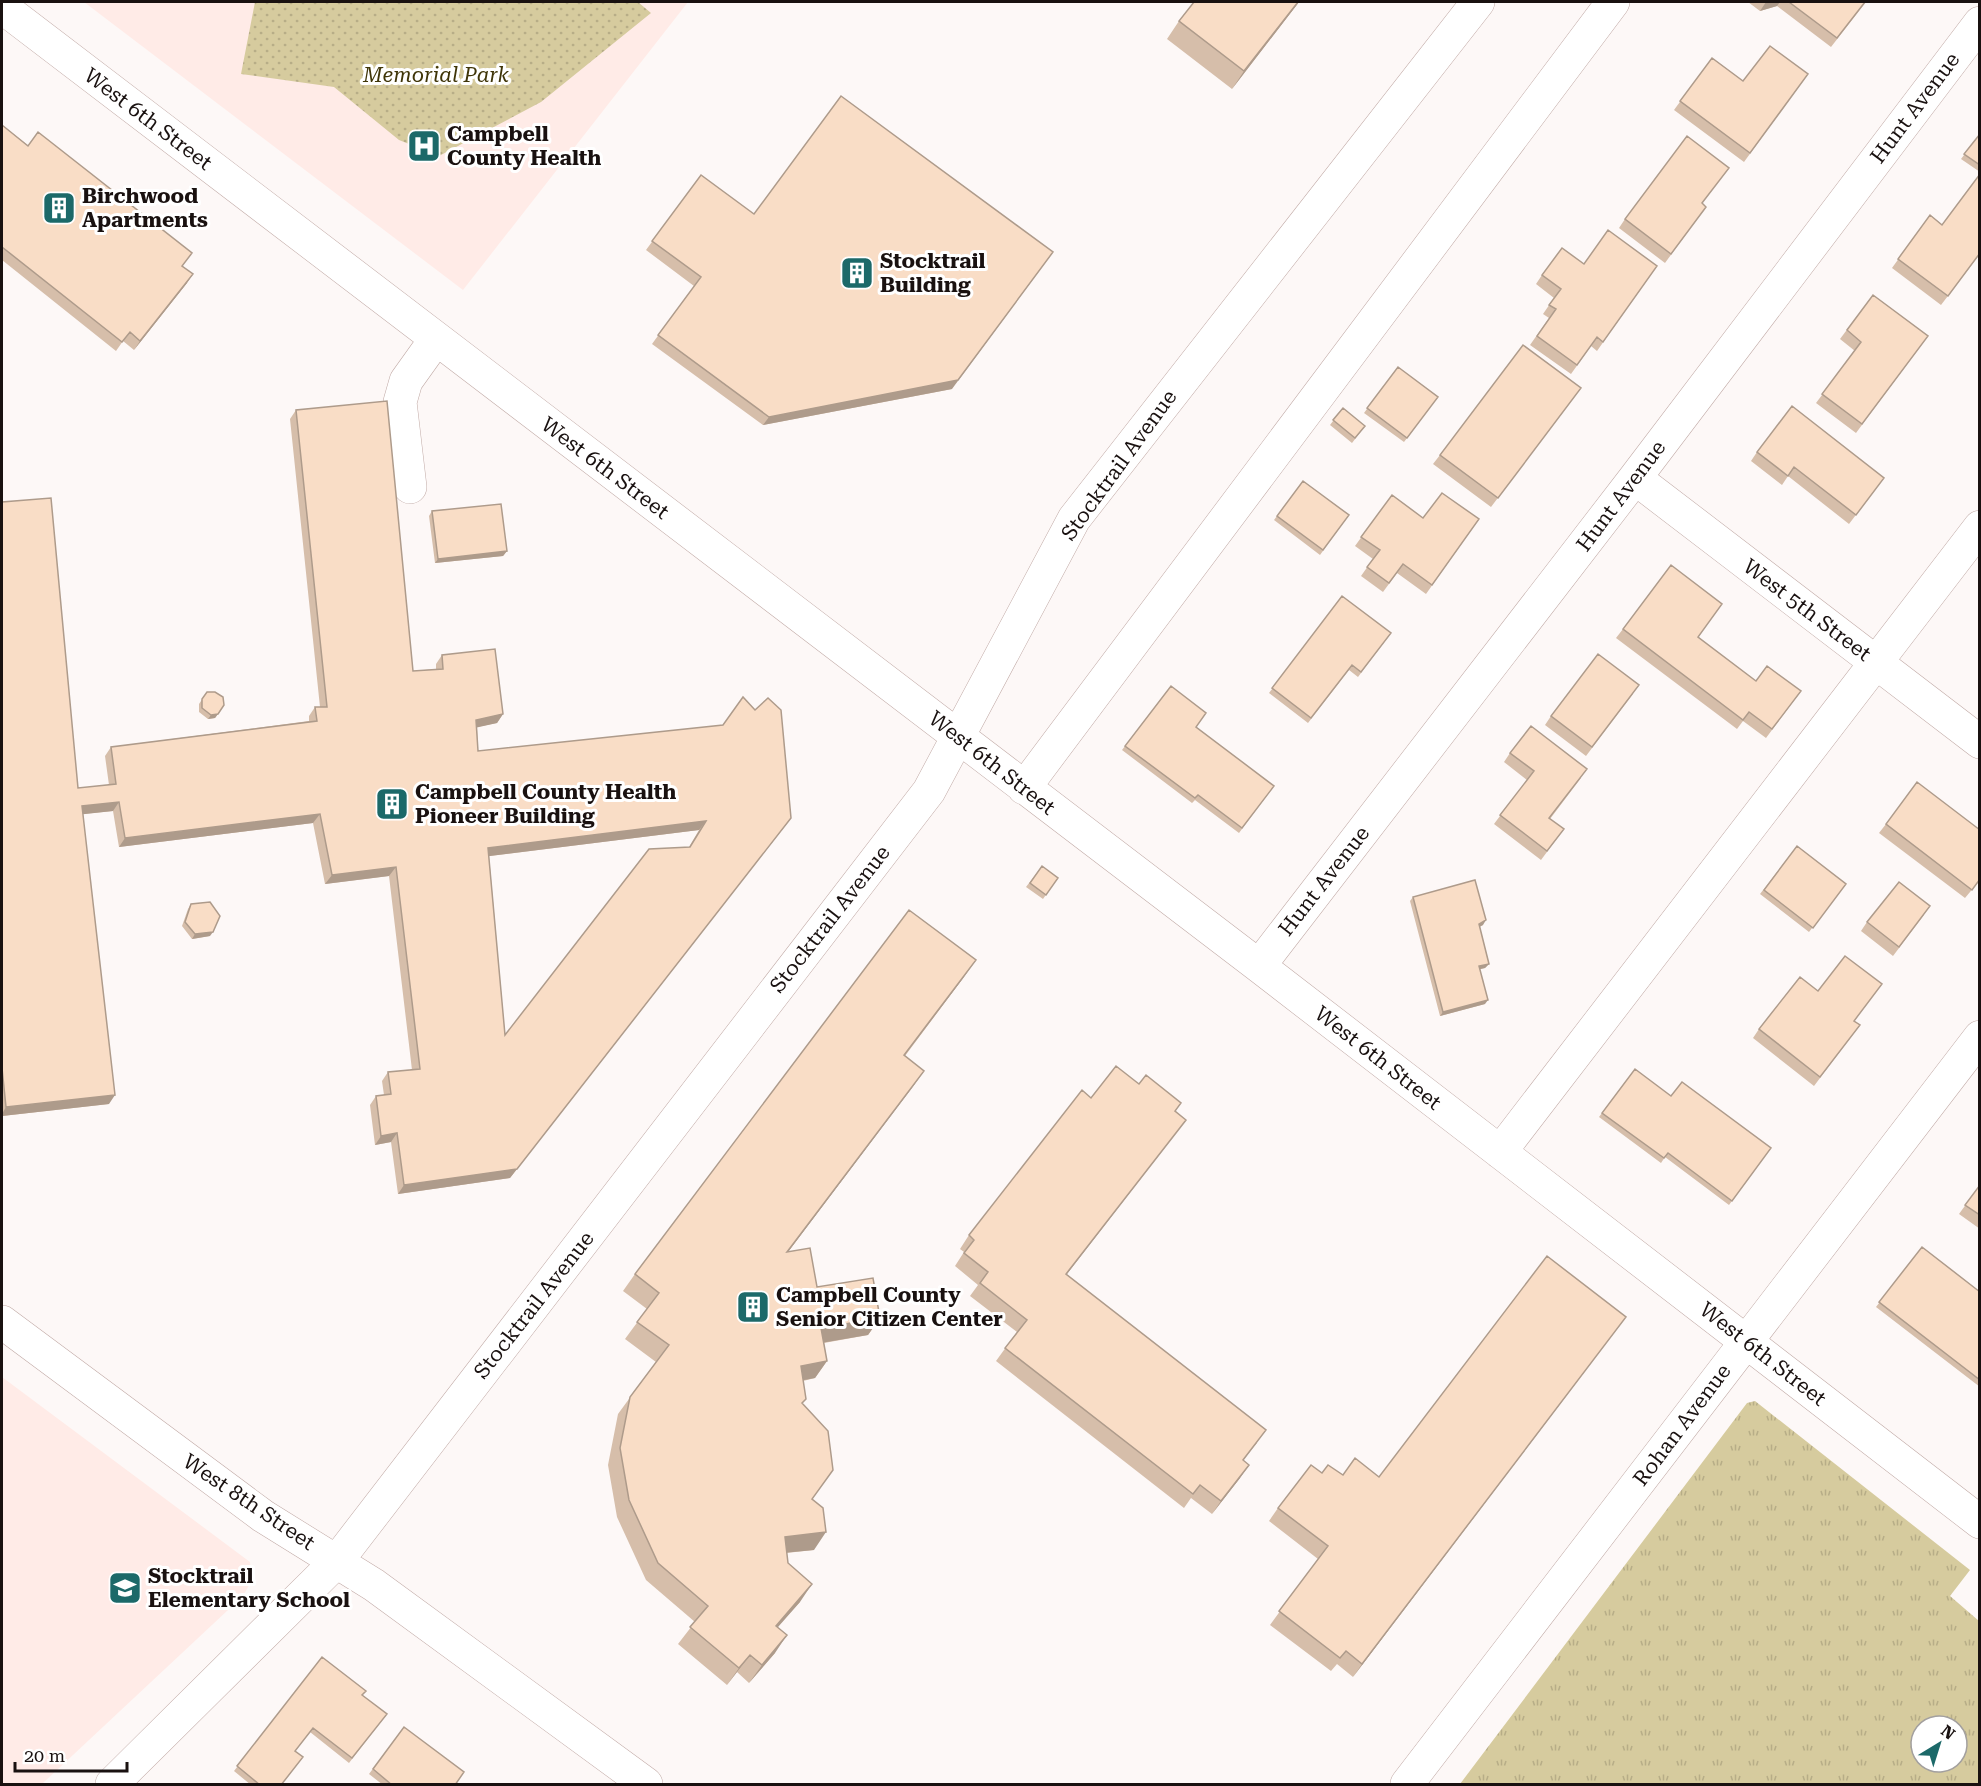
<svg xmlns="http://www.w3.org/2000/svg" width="1981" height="1786" font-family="'Roboto Serif',serif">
<defs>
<pattern id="grass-tufts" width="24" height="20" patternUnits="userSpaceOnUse" patternTransform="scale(1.5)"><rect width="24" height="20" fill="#d6cb9e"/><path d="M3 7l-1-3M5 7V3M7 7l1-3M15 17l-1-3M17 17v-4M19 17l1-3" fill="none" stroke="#b7ad87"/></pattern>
<pattern id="park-dots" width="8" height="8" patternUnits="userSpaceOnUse" patternTransform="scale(1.5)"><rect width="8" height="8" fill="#d6cb9e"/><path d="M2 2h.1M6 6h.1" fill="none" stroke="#b7ad87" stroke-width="1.8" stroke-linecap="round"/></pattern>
</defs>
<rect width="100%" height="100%" fill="#fdf8f7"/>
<path fill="#ffebe7" d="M84,2H688L463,290Z
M2,1377L250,1562L252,1580L243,1596L42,1784H2Z"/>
<path fill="url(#grass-tufts)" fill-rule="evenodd" d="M1755,1401L1970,1570L1950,1596L1979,1621V1784H1460L1747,1403ZM1921,1726H1957V1762H1921Z"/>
<path fill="url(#park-dots)" d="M255,2H638L651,13L541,102L439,156L399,140L334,87L241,74Z"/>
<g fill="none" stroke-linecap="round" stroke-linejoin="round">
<defs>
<path id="minor" d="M2,7L1259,966L1980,1522
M1635,478L1980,742
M410,487L400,402L406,381L436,339
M1024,788L1613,2
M1259,966L1635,478L1980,23
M1500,1152L1980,527
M2,1322L263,1516L374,1585L646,1784
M112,1784L337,1561L929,791L1074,519L1478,2
M1407,1784L1980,1037"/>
</defs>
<use href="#minor" stroke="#c1aaa6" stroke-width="34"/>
<use href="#minor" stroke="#fff" stroke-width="33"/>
</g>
<path fill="#d6beaa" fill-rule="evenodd" d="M1299,2L1232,89L1167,39L1179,21Z
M1748,2H1866L1831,47L1777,6L1760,11Z
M1712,58L1743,81L1808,74L1744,162L1674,110Z
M2,125L183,266L187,283L134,350L123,341L116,351L2,260Z
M1980,134V172L1961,159Z
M701,175L952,389L763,425L652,344L694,286L646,250Z
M1702,204L1706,207L1665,263L1619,228L1625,219Z
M1930,215L1980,254L1941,305L1892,268Z
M1584,264L1657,266L1597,351L1591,346L1571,374L1530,345L1549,318L1543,314L1554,298L1536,284L1542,275Z
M1873,295L1928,336L1856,433L1816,403L1855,351L1840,339Z
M1398,367L1438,397L1404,442L1364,413Z
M1581,388L1491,507L1433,464L1440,455Z
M1343,408L1362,430L1352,443L1330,425Z
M296,410L413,671L436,669V664L442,655L503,714L497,723L477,727L478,751L791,818L510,1178L398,1194L391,1142L375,1145L370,1105L376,1096L384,1095L382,1081L388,1072L412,1070L389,876L325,884L313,823L119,847L113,811L83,814L109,1104L2,1116V502L78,788L109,785L105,756L111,747L309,721V716L315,707H320L290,419ZM699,830L689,847L505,1035L489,856Z
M1757,452L1884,478L1849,524L1788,476L1782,485L1751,461Z
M1303,481L1349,515L1320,555L1274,520Z
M1392,495L1423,518L1479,519L1426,594L1397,573L1383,592L1361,576L1373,559L1355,546Z
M432,511L507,551L503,556L435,563L429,516Z
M1342,596L1391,633L1358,677L1349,670L1308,723L1269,693Z
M1623,629L1698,637L1756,681L1801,691L1766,738L1743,721L1737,729L1616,638Z
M1171,686L1196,727L1274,786L1239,833L1195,800L1192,803L1122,750Z
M207,692L224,705L215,718L208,719L199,712V704Z
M1633,694L1586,756L1545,725L1551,716Z
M1510,753L1581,778L1550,819L1564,829L1541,860L1494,824L1527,780L1504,762Z
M1886,824L1980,830V880L1965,898L1879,833Z
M1797,846L1846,884L1809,932L1760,894Z
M1042,866L1058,878L1043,899L1026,887Z
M1413,897L1483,925L1479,927L1489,964L1485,968L1480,969L1485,1004L1440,1016L1410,901Z
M191,904L210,936L192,939L182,926L188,909Z
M1924,915L1893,956L1861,931L1867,922Z
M964,977L905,1056L924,1071L788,1252L817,1287L880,1318L868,1335L824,1343L827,1361L815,1378L803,1381L806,1399L802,1404L812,1499L814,1550L786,1553L788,1563L800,1602L777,1627L775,1653L749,1683L737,1672L727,1685L678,1644L695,1622L646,1580L617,1517L608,1465L618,1414L656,1362L625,1339L647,1309L623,1291L635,1274Z
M1882,984L1854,1021L1860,1025L1814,1086L1753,1038L1759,1029L1818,991Z
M1635,1069L1671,1096L1771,1148L1729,1205L1665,1157L1661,1163L1599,1117Z
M1091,1098L1175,1112L1176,1133L1066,1274L1257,1443L1243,1460L1240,1478L1212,1514L1191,1498L1184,1508L996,1361L1017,1332L970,1296L978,1285L955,1266L964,1252L960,1249L969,1235Z
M1980,1185V1229L1959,1214Z
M1922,1247L1980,1292V1387L1876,1307Z
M1616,1330L1353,1677L1337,1664L1331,1671L1270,1625L1318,1559L1269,1521L1278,1508L1322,1473L1379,1477Z
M322,1657L362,1695L387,1714L349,1763L310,1732L295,1751L282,1785H251L234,1771Z
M404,1727L455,1785H383L369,1774Z"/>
<path fill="#ae9b8b" d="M1298,2H1299L1232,89L1244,71Z
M1766,2H1780L1777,6L1760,11Z
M1053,252L952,389L763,425L769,417Z
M193,274L187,283L134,350L140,341Z
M507,551L503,556L435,563L438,559Z
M218,714L215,718L208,719L211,715Z
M503,714L497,723L470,729L476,720Z
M119,802L113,811L76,815L82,806Z
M320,814L313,823L119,847L125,838Z
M791,818L510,1178L398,1194L404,1185Z
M706,821L699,830L482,857L488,848Z
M396,867L389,876L325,884L332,875Z
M1486,920L1483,925L1475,929L1479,924Z
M213,932L210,936L192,939L195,934Z
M976,960L964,977L892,1072L904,1055Z
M1489,964L1485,968L1476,970L1479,966Z
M1488,1000L1485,1004L1440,1016L1443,1012Z
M924,1071L912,1088L775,1269L787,1252Z
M115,1095L109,1104L2,1116V1114L6,1107Z
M1186,1120L1176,1133L1057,1287L1066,1274Z
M397,1133L391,1142L375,1145L381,1136Z
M1626,1317L1616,1330L1353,1677L1362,1664Z
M880,1318L868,1335L809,1345L821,1328Z
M827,1361L815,1378L788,1383L801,1366Z
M1249,1465L1240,1478L1212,1514L1221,1501Z
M826,1532L814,1550L772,1554L785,1537Z
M812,1584L800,1602L764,1643L776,1626Z
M787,1635L775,1653L749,1683L762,1665Z
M750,1655L737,1672L727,1685L739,1668Z"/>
<path fill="#f9ddc6" stroke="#ae9b8b" stroke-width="1.5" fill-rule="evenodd" d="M1194,2H1298L1244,71L1179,21Z
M1789,2H1865L1837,38Z
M1770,46L1808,74L1750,153L1680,101L1712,58L1743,81Z
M841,96L1053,252L958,380L769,417L658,335L701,277L652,241L701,175L754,214Z
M2,125L28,146L38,132L192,253L182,266L193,274L140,341L130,332L122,342L2,247Z
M1980,134V165L1964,154Z
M1687,136L1729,168L1702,203L1706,207L1671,254L1625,219Z
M1980,174V253L1948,296L1898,259L1930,215L1942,225Z
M1608,230L1657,266L1603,342L1597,337L1577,365L1537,336L1556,309L1549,305L1561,289L1542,275L1562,248L1584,264Z
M1873,295L1928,336L1862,424L1822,394L1861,342L1847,330Z
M1523,345L1581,388L1498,498L1440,455Z
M1398,367L1438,397L1407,438L1367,408Z
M387,401L413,671L443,669L442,655L495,649L503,714L476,720L478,751L723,725L743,697L755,710L768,698L781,710L791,818L517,1169L404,1185L397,1133L381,1136L376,1096L391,1094L388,1072L420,1069L396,867L332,875L320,814L125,838L119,802L82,806L115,1095L6,1107L2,1068V502L51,498L78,788L116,784L111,747L317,721L315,707H327L296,410ZM706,821L690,847L649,849L505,1035L488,848Z
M1792,406L1884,478L1856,515L1794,467L1788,476L1757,452Z
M1343,408L1365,426L1355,438L1333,420Z
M1303,481L1349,515L1323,550L1277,516Z
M1442,493L1479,519L1432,585L1403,564L1389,583L1367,567L1380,550L1361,537L1392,495L1423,518Z
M501,504L507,551L438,559L432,511Z
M1671,565L1722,604L1698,637L1756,681L1767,666L1801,691L1772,729L1749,712L1743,720L1623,629Z
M1342,596L1391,633L1361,672L1352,665L1311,718L1272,688Z
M1598,654L1639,685L1592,747L1551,716Z
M1171,686L1206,713L1196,727L1274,786L1242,828L1198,795L1195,798L1125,746Z
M207,692H215L223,697L224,705L218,714L211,715L202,708V699Z
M1531,726L1587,769L1549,818L1564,829L1547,851L1500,815L1534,771L1510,753Z
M1917,782L1980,830V879L1972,890L1886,824Z
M1797,846L1846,884L1813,928L1764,890Z
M1042,866L1058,878L1046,895L1030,883Z
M1475,880L1486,920L1479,924L1489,964L1479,966L1488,1000L1443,1012L1413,897Z
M1899,882L1930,906L1899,947L1867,922Z
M210,902L220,916L213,932L195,934L185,922L191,904Z
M909,910L976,960L904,1055L924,1071L787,1252L810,1248L817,1287L873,1278L880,1318L821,1328L827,1361L801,1366L806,1399L802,1403L828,1431L833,1470L812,1499L823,1508L826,1532L785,1537L788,1563L812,1584L776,1626L787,1635L762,1665L750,1655L739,1668L690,1627L708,1606L658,1563L629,1500L620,1448L630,1397L669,1345L637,1322L659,1293L635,1274Z
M1845,956L1882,984L1854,1021L1860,1025L1820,1077L1759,1029L1800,977L1818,991Z
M1116,1066L1139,1084L1146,1075L1181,1103L1175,1111L1186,1120L1066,1274L1266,1430L1243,1460L1249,1465L1221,1501L1200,1485L1193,1494L1005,1348L1027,1320L980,1283L988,1272L964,1253L974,1240L969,1235L1082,1090L1091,1098Z
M1635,1069L1671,1096L1682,1082L1771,1148L1732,1201L1668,1153L1664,1158L1602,1113Z
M1980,1185V1215L1965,1205Z
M1922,1247L1980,1292V1380L1879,1302Z
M1547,1256L1626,1317L1362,1664L1346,1651L1340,1658L1279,1611L1328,1546L1278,1508L1311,1465L1322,1473L1328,1465L1343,1475L1355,1458L1379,1477Z
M322,1657L366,1691L362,1695L387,1714L352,1758L313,1728L295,1751L303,1757L281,1785H260L237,1766Z
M404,1727L464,1772L455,1785H392L373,1769Z"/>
<defs>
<symbol id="hospital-square" viewBox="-11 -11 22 22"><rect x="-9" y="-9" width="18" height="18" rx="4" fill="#1c6969" stroke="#fff"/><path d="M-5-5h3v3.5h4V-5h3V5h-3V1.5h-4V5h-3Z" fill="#fff"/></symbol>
<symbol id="building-square" viewBox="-11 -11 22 22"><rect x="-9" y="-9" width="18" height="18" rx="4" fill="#1c6969" stroke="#fff"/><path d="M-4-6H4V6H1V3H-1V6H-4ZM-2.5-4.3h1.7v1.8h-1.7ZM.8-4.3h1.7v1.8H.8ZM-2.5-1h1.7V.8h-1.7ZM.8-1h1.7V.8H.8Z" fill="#fff"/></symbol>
<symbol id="school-square" viewBox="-11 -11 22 22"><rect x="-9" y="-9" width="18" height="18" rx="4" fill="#1c6969" stroke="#fff"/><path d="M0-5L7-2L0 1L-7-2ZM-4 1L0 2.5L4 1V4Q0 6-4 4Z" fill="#fff"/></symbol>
</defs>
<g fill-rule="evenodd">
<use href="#hospital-square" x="405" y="127" width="38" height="38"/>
<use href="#building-square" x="40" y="189" width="38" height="38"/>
<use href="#building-square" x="838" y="254" width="38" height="38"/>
<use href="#building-square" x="373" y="785" width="38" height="38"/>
<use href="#building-square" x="734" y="1288" width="38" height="38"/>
<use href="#school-square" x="106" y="1569" width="38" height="38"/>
</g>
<g text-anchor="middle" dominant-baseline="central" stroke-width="6" stroke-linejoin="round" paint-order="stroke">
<g font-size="21" font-style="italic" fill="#3f3508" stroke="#fff">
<text x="436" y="75">Memorial Park</text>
</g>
<g font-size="21" fill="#191110" stroke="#fff">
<text transform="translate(1915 108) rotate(-53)">Hunt Avenue</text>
<text transform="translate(148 119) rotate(37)">West 6th Street</text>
<text transform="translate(1119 465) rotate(-54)">Stocktrail Avenue</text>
<text transform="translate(605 468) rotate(37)">West 6th Street</text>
<text transform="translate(1621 496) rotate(-53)">Hunt Avenue</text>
<text transform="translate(1807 610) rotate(37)">West 5th Street</text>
<text transform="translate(992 763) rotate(38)">West 6th Street</text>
<text transform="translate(1324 881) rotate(-52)">Hunt Avenue</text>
<text transform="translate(830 919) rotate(-52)">Stocktrail Avenue</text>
<text transform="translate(1378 1058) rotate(38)">West 6th Street</text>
<text transform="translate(534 1305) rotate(-52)">Stocktrail Avenue</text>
<text transform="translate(1763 1354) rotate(38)">West 6th Street</text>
<text transform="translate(1682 1425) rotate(-53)">Rohan Avenue</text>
<text transform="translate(249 1502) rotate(34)">West 8th Street</text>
</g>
<g font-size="21" font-weight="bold" fill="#191110" stroke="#fff" text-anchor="start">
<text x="447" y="134">Campbell<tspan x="447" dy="24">County Health</tspan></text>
<text x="82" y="196">Birchwood<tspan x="82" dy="24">Apartments</tspan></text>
<text x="880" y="261">Stocktrail<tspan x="880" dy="24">Building</tspan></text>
<text x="415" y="792">Campbell County Health<tspan x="415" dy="24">Pioneer Building</tspan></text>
<text x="776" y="1295">Campbell County<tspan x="776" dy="24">Senior Citizen Center</tspan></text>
<text x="148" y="1576">Stocktrail<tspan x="148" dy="24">Elementary School</tspan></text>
</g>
</g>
<rect width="1981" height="1786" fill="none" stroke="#191110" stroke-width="6"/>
<g transform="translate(1939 1744) rotate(38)"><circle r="28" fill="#ffffff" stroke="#a3a09f" stroke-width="1.5"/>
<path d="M0-4.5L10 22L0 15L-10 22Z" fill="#1c6969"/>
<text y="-9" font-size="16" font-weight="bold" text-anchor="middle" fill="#191110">N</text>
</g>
<path d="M15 1762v9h112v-9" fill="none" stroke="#191110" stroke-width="3"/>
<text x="24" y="1762" font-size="18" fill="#191110" stroke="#ffffff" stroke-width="4.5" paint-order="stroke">20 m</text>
</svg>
